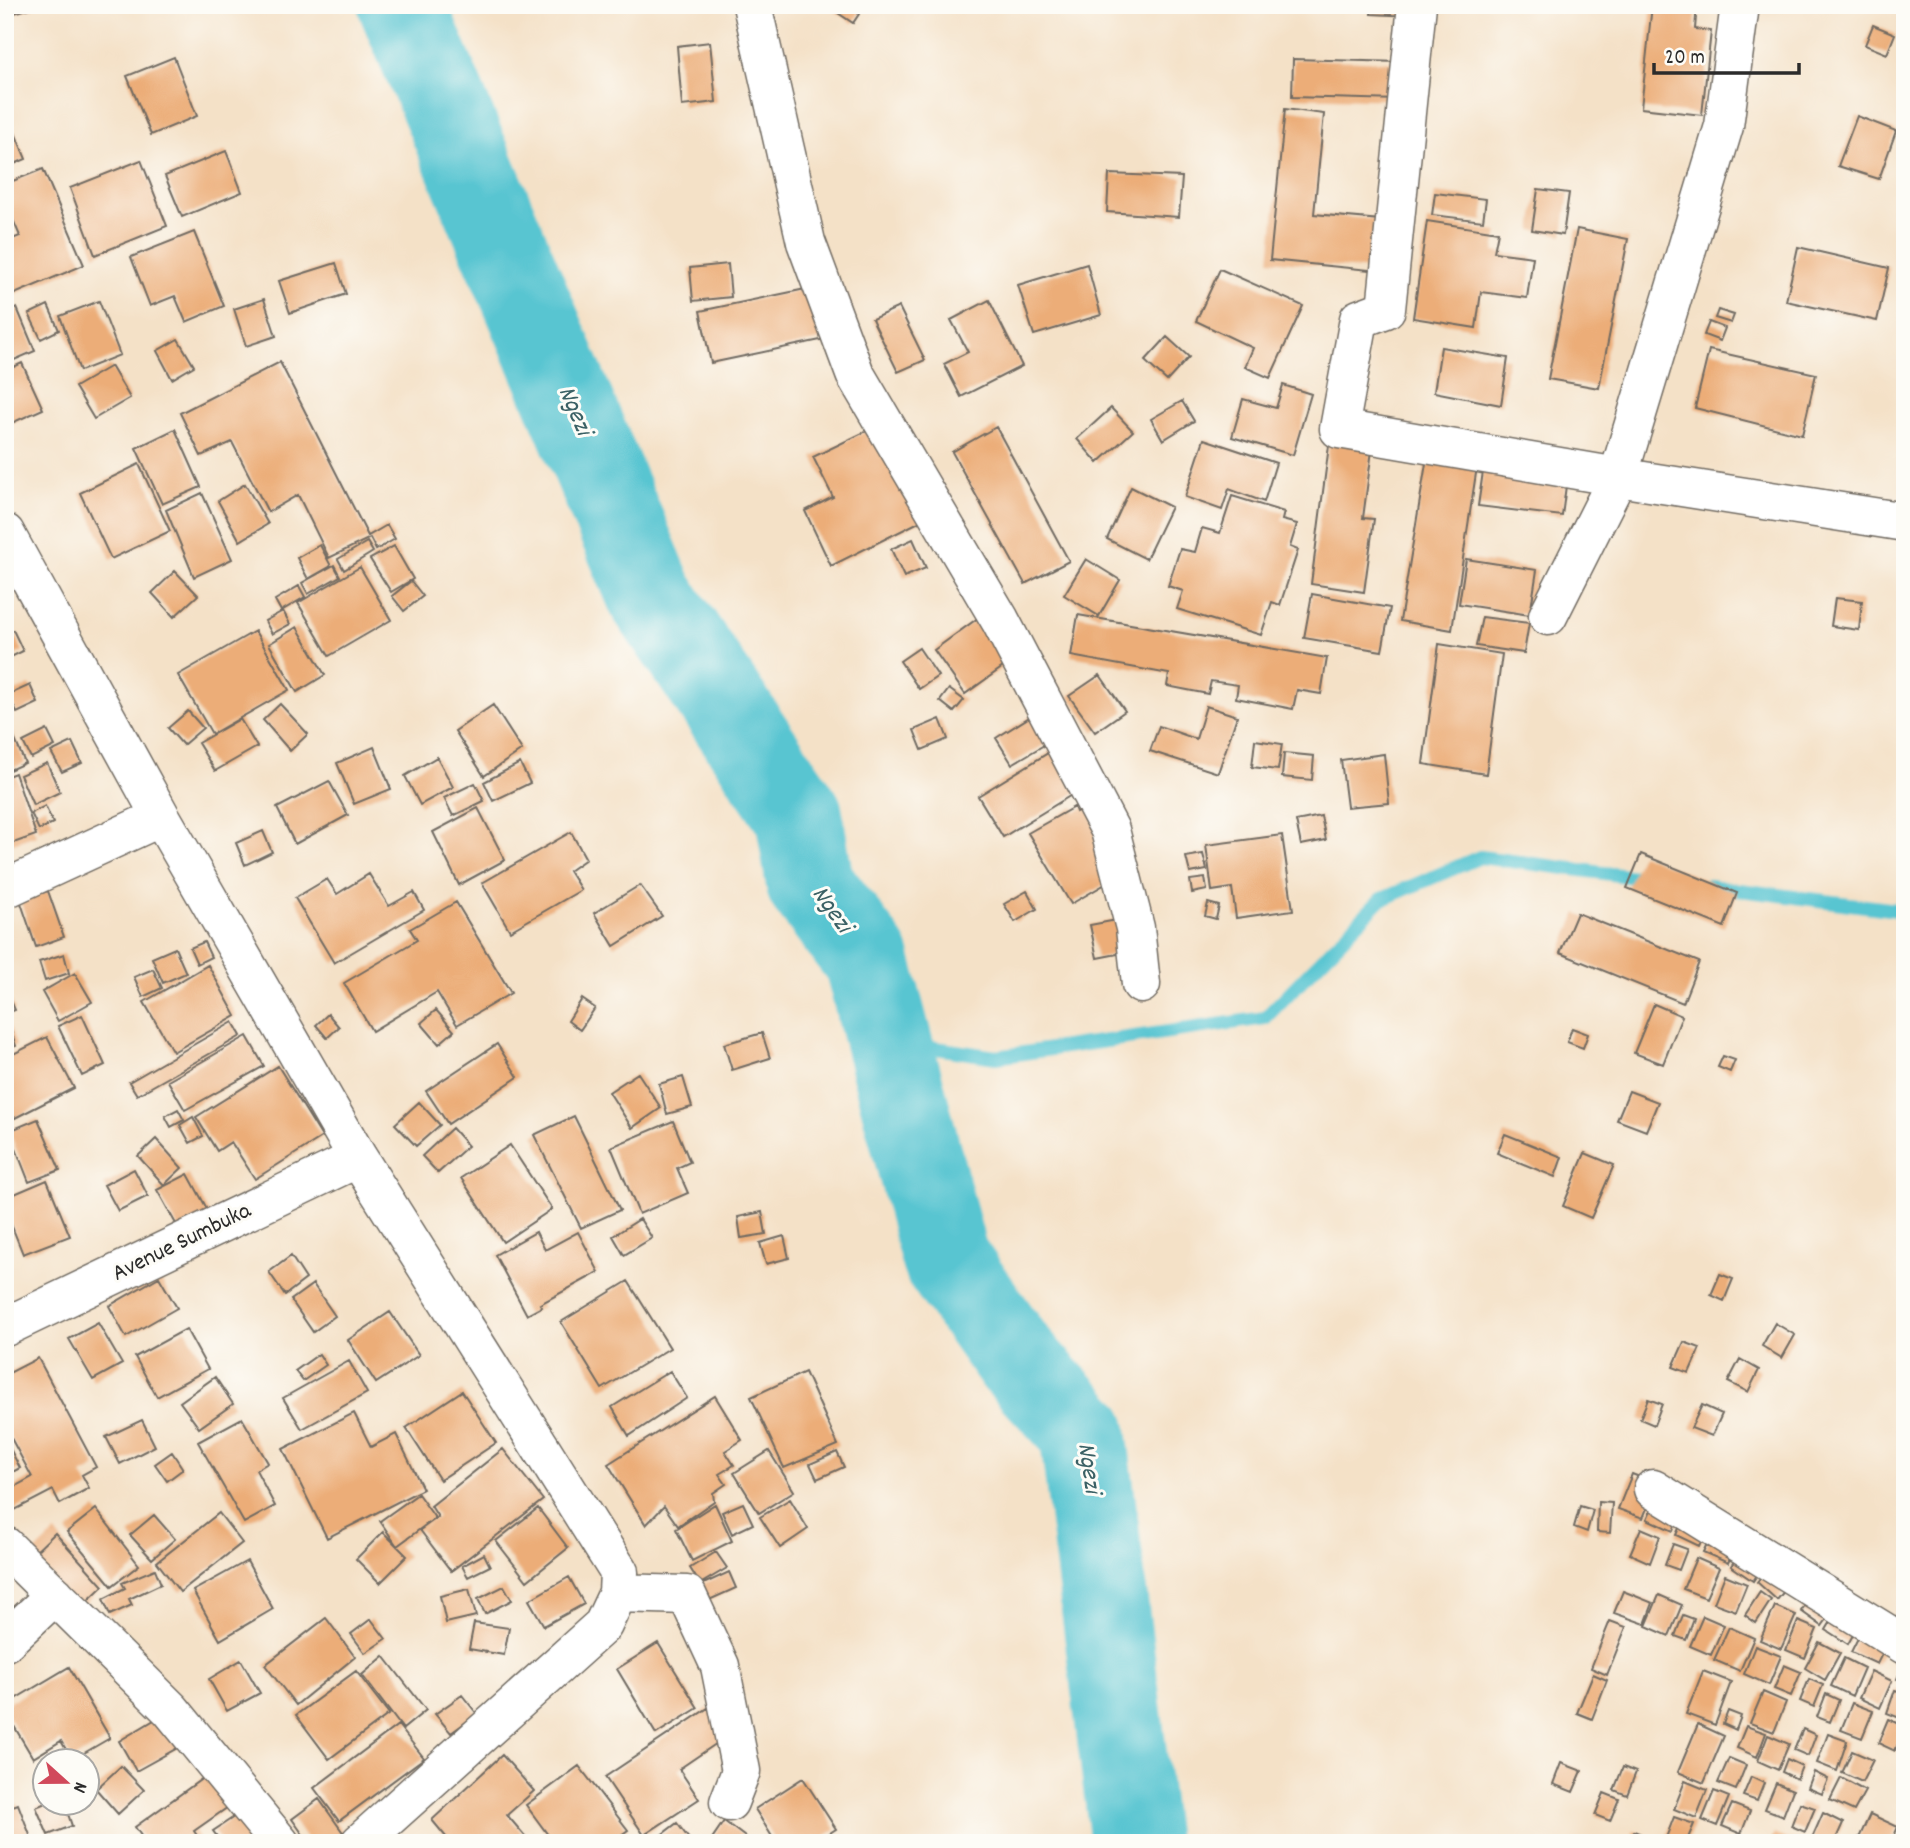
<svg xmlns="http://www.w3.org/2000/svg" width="1910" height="1848" font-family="Dekko,sans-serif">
<rect width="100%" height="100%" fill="#fdfcf7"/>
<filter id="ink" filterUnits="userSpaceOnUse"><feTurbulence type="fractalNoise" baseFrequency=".0143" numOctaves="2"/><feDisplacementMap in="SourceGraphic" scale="14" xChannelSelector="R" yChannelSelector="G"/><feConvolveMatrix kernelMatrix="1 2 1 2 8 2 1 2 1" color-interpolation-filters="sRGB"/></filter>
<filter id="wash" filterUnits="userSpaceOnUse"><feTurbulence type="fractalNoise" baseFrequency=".00686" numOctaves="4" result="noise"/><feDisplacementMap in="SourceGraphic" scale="28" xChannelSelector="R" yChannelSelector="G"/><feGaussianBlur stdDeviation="1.57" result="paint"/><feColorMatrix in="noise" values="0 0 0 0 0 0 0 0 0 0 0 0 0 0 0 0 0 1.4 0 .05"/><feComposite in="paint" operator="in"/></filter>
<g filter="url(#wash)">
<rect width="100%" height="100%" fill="#f4e1c7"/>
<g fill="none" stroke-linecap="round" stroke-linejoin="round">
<path stroke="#59c5d1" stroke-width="14" d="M1708,886L1905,911
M889,1041L996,1057L1265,1018L1380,900L1480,857L1650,879"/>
<path stroke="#59c5d1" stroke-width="88" d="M402,5L651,596L799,815L810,884L867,960L945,1259L1015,1358L1083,1431L1134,1843"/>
</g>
<g id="blocks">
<path fill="#ecad78" d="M5,5H37V6L5,16Z
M826,5H865L853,23Z
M1372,5H1411V16L1371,14Z
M1652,5H1697L1695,29L1711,31L1702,115L1641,108Z
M1873,25L1895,34L1887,54L1865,45Z
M710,42L716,102L682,106L677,46Z
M174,57L197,116L151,135L127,76Z
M1293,59L1400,62L1399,100L1292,97Z
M1285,109L1324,114L1314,214L1403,222L1399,273L1270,260Z
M1857,116L1896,131L1879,179L1838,166Z
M10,121L26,159L5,168V123Z
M226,151L242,192L182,217L165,176Z
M141,160L167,226L95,255L70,188Z
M43,169L84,265L5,298V242L20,236L5,201V184Z
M1109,174L1182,177L1179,217L1107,212Z
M1538,189L1569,193L1563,235L1532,230Z
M1435,193L1486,199L1483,221L1432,215Z
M1427,221L1498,232L1494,252L1533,257L1527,298L1481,292L1476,328L1413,318Z
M1577,229L1628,239L1599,388L1548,379Z
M194,232L224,306L186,322L175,296L150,306L131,257Z
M1798,247L1889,268L1877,321L1786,301Z
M336,263L346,294L290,313L279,281Z
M728,264L731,297L693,301L690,268Z
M1087,264L1101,315L1034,335L1018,285Z
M1220,269L1303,306L1270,378L1245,367L1253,348L1196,321Z
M820,286L830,338L711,363L700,311Z
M264,299L276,336L246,346L234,309Z
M989,300L1022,366L961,397L944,364L968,352L951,320Z
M99,301L120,355L80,371L60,316Z
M48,305L59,330L41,339L29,314Z
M899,307L925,360L898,372L872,319Z
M17,308L35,351L5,364V313Z
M1718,310L1734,315L1731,323L1715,318Z
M1709,322L1725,328L1720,341L1704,335Z
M1167,337L1189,357L1167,381L1145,361Z
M178,339L194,366L172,379L157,351Z
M1441,347L1508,358L1501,405L1434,392Z
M1709,350L1816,374L1802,435L1695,408Z
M280,362L368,536L387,525L395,539L376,550L370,538L329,558L298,495L268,512L232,442L201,456L180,413Z
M22,363L43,409L5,426V371Z
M111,366L130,398L94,419L75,387Z
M1283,385L1311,394L1293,455L1232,437L1243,399L1276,408Z
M1182,401L1194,421L1163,440L1151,419Z
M1111,408L1133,431L1098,463L1077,439Z
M883,423L929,517L831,566L805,511L833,497L813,457Z
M996,427L1069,561L1025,584L952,452Z
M175,429L201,487L162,504L136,448Z
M1331,430L1374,435L1363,518L1374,519L1364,592L1311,584Z
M1204,439L1276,463L1264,502L1229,489L1222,510L1185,497Z
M1430,439L1480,447L1452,630L1400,621Z
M1486,451L1569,463L1562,516L1478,506Z
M139,464L170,531L111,559L80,493Z
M245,484L268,524L240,541L218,501Z
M1131,487L1171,507L1146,559L1107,539Z
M202,493L232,559L194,577L166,510Z
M1232,496L1284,512L1282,520L1297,524L1290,547L1298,550L1280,605L1272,602L1261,635L1177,609L1183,591L1168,586L1180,549L1195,552L1202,528L1220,533Z
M913,539L926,568L904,577L891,549Z
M367,542L373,552L344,570L338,559Z
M320,545L331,566L308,579L297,558Z
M394,546L413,579L391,592L370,559Z
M1086,559L1120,580L1099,616L1064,595Z
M1466,559L1537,570L1530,615L1459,604Z
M334,565L340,576L308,594L302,583Z
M360,567L391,620L329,656L298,603Z
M175,571L198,595L174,617L152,593Z
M411,581L423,596L404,611L392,596Z
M299,586L305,597L281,611L275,600Z
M1312,594L1390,608L1382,651L1304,638Z
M1835,598L1862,601L1859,630L1831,626Z
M283,611L290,624L272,634L265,621Z
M985,613L1017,657L965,694L934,650Z
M1078,615L1327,658L1321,694L1297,690L1293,709L1236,698L1238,685L1211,681L1208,694L1167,686L1169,674L1071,656Z
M1482,617L1529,623L1524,653L1476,646Z
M297,627L325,675L297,692L269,644Z
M13,630L23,651L5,660V633Z
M255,631L289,690L212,734L178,675Z
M1439,644L1502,654L1486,774L1423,764Z
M919,648L938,676L919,689L900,661Z
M1100,675L1125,711L1095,732L1069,696Z
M30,685L38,703L17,713L8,695Z
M949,689L964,700L954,712L940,701Z
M280,704L308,734L290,751L263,720Z
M493,705L522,750L484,776L455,731Z
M1206,706L1237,716L1218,773L1150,751L1159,726L1196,739Z
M1044,708L1061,735L1012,764L996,738Z
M188,711L203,728L183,745L168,728Z
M240,719L257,747L215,771L198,743Z
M940,719L948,739L922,750L914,730Z
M47,730L55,746L31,758L23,742Z
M12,733L25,763L5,772V736Z
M1255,740L1282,744L1278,770L1252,767Z
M72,742L82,763L62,772L51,752Z
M1066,742L1091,783L1003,837L978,796Z
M374,747L391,789L354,804L337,763Z
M1284,753L1314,756L1312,780L1282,777Z
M1384,754L1389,803L1347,807L1341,760Z
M437,757L453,787L420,805L405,776Z
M47,763L60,792L33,805L20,775Z
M520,763L530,783L493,801L484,782Z
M15,773L36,835L5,846V777Z
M329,781L348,815L295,844L277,808Z
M475,783L484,801L453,816L444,798Z
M1096,800L1119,876L1071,904L1028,833L1074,807L1076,812Z
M45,806L53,823L39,830L31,813Z
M478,808L505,860L459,885L433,832Z
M1321,816L1326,840L1301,845L1296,821Z
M263,831L272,852L245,865L236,843Z
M571,832L586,859L569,871L581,890L510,931L482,883Z
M1282,835L1293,910L1236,918L1232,888L1212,891L1206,845Z
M1203,854L1207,870L1190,873L1186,857Z
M1641,854L1737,893L1724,927L1627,888Z
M369,874L389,906L414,892L424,910L334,963L295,898L327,879L337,894Z
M1205,878L1207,890L1192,893L1190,880Z
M640,885L662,916L614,946L594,913Z
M48,891L64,937L36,947L20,900Z
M1027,891L1037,909L1015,922L1004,904Z
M456,902L511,993L457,1025L437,992L372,1031L344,983L417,940L410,929Z
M1208,903L1219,906L1216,919L1205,916Z
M1577,913L1699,962L1683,1003L1560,953Z
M1133,917L1138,950L1097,958L1090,925Z
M204,942L211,957L197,964L190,948Z
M175,948L186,973L163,983L152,958Z
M64,954L69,973L45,981L39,962Z
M208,965L236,1016L173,1052L144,1002Z
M153,969L162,988L143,997L134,977Z
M75,973L92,1002L58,1021L42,992Z
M5,987L15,1010L5,1014Z
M582,999L595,1008L580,1030L568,1021Z
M1654,1004L1682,1016L1663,1064L1634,1053Z
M436,1010L454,1031L439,1044L421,1023Z
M328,1014L339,1027L327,1038L316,1025Z
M82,1015L105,1065L82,1076L58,1026Z
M8,1022L16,1046L5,1050V1023Z
M233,1022L241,1036L137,1095L129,1082Z
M1572,1028L1588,1034L1583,1048L1567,1042Z
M762,1033L770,1058L732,1070L724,1044Z
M247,1036L264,1066L185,1110L168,1081Z
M47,1037L74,1088L5,1123V1058Z
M497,1044L518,1077L448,1124L426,1091Z
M1723,1056L1735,1060L1730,1072L1718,1067Z
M278,1066L322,1137L255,1179L231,1142L217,1151L196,1117Z
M638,1073L661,1108L632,1128L609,1092Z
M683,1077L692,1107L667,1114L659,1084Z
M1629,1091L1658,1102L1646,1131L1617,1120Z
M419,1102L440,1125L416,1146L395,1124Z
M178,1109L184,1120L171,1127L165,1116Z
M574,1116L620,1210L581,1228L534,1135Z
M193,1117L203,1136L190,1143L180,1125Z
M38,1119L60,1170L29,1182L9,1131Z
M673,1121L690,1162L677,1168L688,1193L639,1214L611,1147Z
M452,1128L468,1146L438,1173L422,1156Z
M1505,1134L1562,1157L1555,1177L1497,1153Z
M156,1139L182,1168L164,1185L138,1156Z
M510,1145L552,1209L503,1242L461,1178Z
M1585,1153L1614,1165L1591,1218L1563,1206Z
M134,1169L148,1196L118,1211L104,1185Z
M188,1174L211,1216L181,1233L157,1190Z
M47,1180L70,1236L23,1254L5,1209V1198Z
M762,1212L766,1234L741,1238L738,1217Z
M640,1219L652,1238L624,1255L613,1236Z
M536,1232L545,1250L578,1232L599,1272L540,1304L542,1307L527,1315L495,1255Z
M784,1236L789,1258L766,1264L760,1243Z
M291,1256L306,1279L285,1295L269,1272Z
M1720,1274L1733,1279L1724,1301L1711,1295Z
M159,1277L177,1308L126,1337L109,1306Z
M628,1281L670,1348L602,1389L561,1322Z
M313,1284L335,1316L313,1332L291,1300Z
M390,1312L419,1355L376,1383L348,1340Z
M98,1323L122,1364L93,1380L69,1339Z
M1775,1323L1795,1335L1782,1358L1762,1346Z
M186,1329L208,1369L157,1397L135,1357Z
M1684,1342L1700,1348L1689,1373L1673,1367Z
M319,1354L326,1365L303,1381L295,1371Z
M38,1358L96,1467L82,1475L89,1488L60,1504L53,1490L13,1511L5,1496V1492L32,1477L5,1427V1375Z
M1740,1359L1759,1370L1748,1392L1728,1382Z
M349,1361L367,1393L302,1429L283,1398Z
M670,1371L687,1398L629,1436L612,1407Z
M805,1372L838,1445L784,1468L751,1397Z
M215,1377L233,1404L199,1428L180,1402Z
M462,1391L496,1443L440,1480L406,1428Z
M715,1396L742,1440L725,1451L734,1465L719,1474L726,1484L713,1493L714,1501L678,1526L664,1506L646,1525L608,1464Z
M1648,1399L1662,1404L1654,1425L1640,1419Z
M1702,1405L1722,1414L1712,1436L1691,1428Z
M354,1413L371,1447L396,1434L423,1489L327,1538L283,1449Z
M242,1418L268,1463L256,1470L275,1506L244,1523L198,1442Z
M142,1420L155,1446L120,1464L106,1437Z
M5,1439L20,1468L5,1476Z
M503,1449L543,1500L451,1571L420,1530L438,1517L431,1506Z
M769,1451L794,1491L759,1513L734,1473Z
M172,1452L183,1469L167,1481L155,1464Z
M837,1452L844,1467L817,1479L810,1464Z
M1632,1474L1657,1484L1643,1518L1618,1509Z
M1662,1485L1687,1496L1673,1531L1647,1519Z
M418,1494L435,1518L397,1546L380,1521Z
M790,1499L808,1529L780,1548L760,1517Z
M1598,1502L1612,1503L1610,1533L1597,1532Z
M743,1503L753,1524L732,1534L722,1512Z
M1690,1503L1714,1513L1699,1546L1676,1535Z
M715,1504L732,1541L692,1561L676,1529Z
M1580,1506L1593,1510L1587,1532L1574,1527Z
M538,1508L568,1548L527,1581L496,1541Z
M96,1509L139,1565L112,1586L67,1532Z
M219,1513L242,1543L180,1592L157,1562Z
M154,1515L175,1539L152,1559L130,1535Z
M1719,1519L1743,1530L1728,1563L1703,1552Z
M1641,1528L1660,1536L1650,1563L1630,1554Z
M383,1532L407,1556L380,1583L356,1559Z
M55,1533L103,1586L78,1610L30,1557Z
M1750,1537L1773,1551L1753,1581L1731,1566Z
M1673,1544L1687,1549L1679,1570L1665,1565Z
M716,1552L727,1568L700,1584L690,1568Z
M484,1554L490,1566L468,1577L462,1566Z
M1778,1557L1798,1574L1777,1600L1757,1582Z
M1696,1558L1719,1568L1706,1598L1683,1589Z
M247,1561L273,1609L220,1640L193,1591Z
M155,1569L161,1584L129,1599L132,1605L110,1615L103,1599L125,1588L122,1583Z
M729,1572L736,1588L707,1601L699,1586Z
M1725,1575L1747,1584L1736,1611L1714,1603Z
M569,1577L584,1604L544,1626L529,1600Z
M504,1586L512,1600L485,1614L478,1599Z
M1819,1586L1840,1601L1822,1626L1801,1611Z
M469,1589L476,1616L446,1623L440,1596Z
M1623,1591L1653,1603L1645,1624L1614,1613Z
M1760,1592L1771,1600L1756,1623L1745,1615Z
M1659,1595L1682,1605L1669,1636L1646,1626Z
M1775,1606L1796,1615L1781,1649L1760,1640Z
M1838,1610L1859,1624L1848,1644L1826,1630Z
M1683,1615L1694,1619L1686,1640L1675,1636Z
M1703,1616L1724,1625L1711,1655L1690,1646Z
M326,1618L355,1657L296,1705L265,1665Z
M371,1619L386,1639L365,1653L351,1634Z
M1610,1621L1626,1627L1607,1675L1591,1668Z
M1798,1621L1817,1629L1805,1658L1786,1650Z
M474,1623L509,1628L504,1655L469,1649Z
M1729,1627L1754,1638L1740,1671L1714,1660Z
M1863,1628L1889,1640L1877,1664L1851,1652Z
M1819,1642L1840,1653L1825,1680L1805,1668Z
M658,1643L698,1708L656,1734L617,1669Z
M1755,1646L1781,1656L1769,1685L1744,1674Z
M384,1656L426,1710L403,1729L362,1675Z
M1844,1658L1864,1668L1852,1696L1831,1686Z
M241,1660L260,1693L227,1711L209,1679Z
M1905,1661V1683L1897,1679Z
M1784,1665L1801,1672L1791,1696L1774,1689Z
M69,1667L110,1738L72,1760L61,1741L33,1758L5,1711V1705Z
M356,1671L389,1714L329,1759L296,1715Z
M1703,1671L1731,1682L1715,1725L1686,1714Z
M1871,1671L1892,1681L1880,1708L1859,1698Z
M1593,1674L1607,1680L1592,1719L1577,1713Z
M1809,1679L1823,1685L1814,1707L1800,1701Z
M1895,1690L1905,1693V1720L1887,1713Z
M1763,1692L1786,1702L1774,1732L1750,1723Z
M1826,1694L1839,1700L1830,1722L1817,1717Z
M462,1695L477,1714L451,1733L435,1714Z
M1852,1703L1873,1711L1862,1738L1841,1730Z
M708,1708L726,1737L679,1769L699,1799L644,1835L605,1777Z
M1728,1711L1741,1716L1736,1730L1723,1724Z
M161,1716L179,1747L136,1771L119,1741Z
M1888,1719L1905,1727L1895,1751L1878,1743Z
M1698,1724L1724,1736L1704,1783L1678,1772Z
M398,1725L424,1758L339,1821L314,1788Z
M1746,1726L1766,1733L1757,1757L1737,1748Z
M1803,1729L1816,1735L1808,1756L1794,1750Z
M1828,1734L1847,1741L1837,1771L1817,1763Z
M1768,1735L1789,1744L1778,1770L1758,1761Z
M1852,1751L1873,1760L1862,1782L1842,1773Z
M502,1755L534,1791L507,1815L531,1843H451L432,1820Z
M1729,1758L1746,1765L1736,1790L1718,1783Z
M1787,1759L1802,1766L1797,1779L1782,1772Z
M1561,1763L1582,1771L1573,1792L1553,1784Z
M121,1766L144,1790L118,1814L96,1789Z
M579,1766L628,1830L610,1843H554L526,1805Z
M1623,1767L1636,1772L1627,1795L1614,1790Z
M1814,1772L1828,1779L1822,1794L1808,1788Z
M210,1773L231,1805L194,1831L202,1843H146L135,1827Z
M1751,1777L1764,1783L1757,1801L1743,1796Z
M803,1778L836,1829L814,1843H776L755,1809Z
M1841,1778L1865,1791L1854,1811L1830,1800Z
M1685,1781L1707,1790L1696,1818L1674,1809Z
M1776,1783L1793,1790L1783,1816L1765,1809Z
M1714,1791L1729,1797L1717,1826L1702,1820Z
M1604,1793L1619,1799L1610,1821L1595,1815Z
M319,1799L349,1841L346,1843H309L292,1819Z
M48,1802H64L72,1826L48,1835L36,1807Z
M1800,1803L1815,1808L1805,1832L1791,1826Z
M18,1804L33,1843H5V1809Z
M1732,1804L1750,1811L1741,1834L1722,1826Z
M240,1813L261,1843H222L213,1831Z
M1823,1813L1843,1823L1834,1843H1823L1812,1838Z
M1870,1814L1898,1827L1891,1843H1868L1859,1838Z
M1674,1817L1694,1824L1686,1843H1664Z
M724,1821L753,1843H709Z
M677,1823L692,1843H665L660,1836Z
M1634,1831L1653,1839L1651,1843H1629Z
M1774,1834L1797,1843H1770Z"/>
</g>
</g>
<g filter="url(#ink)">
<use href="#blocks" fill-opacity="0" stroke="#716b62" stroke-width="2"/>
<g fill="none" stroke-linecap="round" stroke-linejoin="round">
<defs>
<path id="minor" d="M752,5L806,242L855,374L1000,620L1110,830L1135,928L1141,984
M1417,5L1386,309L1359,319L1339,429L1618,477L1905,522
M5,533L161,817L358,1158L619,1572L618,1593L603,1625L360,1843
M1548,616L1618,477L1724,126L1740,5
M5,889L161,817
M5,1327L358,1158
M1653,1489L1905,1645
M5,1546L171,1710L280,1843
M618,1593L687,1595L720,1666L741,1771L729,1802
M5,1642L55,1595"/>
</defs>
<use href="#minor" stroke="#716b62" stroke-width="41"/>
<use href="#minor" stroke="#fff" stroke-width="38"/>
</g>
</g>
<g text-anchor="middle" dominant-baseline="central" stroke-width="6" stroke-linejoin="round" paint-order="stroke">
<g font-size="24" fill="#2b2b2b" stroke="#fdfcf7">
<text transform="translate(182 1243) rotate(-26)">Avenue Sumbuka</text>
</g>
<g font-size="26" font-style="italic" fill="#3b6165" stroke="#fdfcf7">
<text transform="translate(574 411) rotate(67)">Ngezi</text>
<text transform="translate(831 910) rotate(55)">Ngezi</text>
<text transform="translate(1088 1468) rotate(82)">Ngezi</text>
</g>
</g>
<rect width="1910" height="1848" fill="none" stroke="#fdfcf7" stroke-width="28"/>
<g transform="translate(66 1782) rotate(111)"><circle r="33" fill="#fdfcf7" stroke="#a9a8a5" stroke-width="2"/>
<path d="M0-5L12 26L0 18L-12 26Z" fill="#d1495b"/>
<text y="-10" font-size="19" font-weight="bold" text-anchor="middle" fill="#2b2b2b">N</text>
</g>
<path d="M1654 63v10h145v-10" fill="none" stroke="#2b2b2b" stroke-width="3.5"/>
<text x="1665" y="63" font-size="21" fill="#2b2b2b" stroke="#fdfcf7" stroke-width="5" paint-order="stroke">20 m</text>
</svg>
